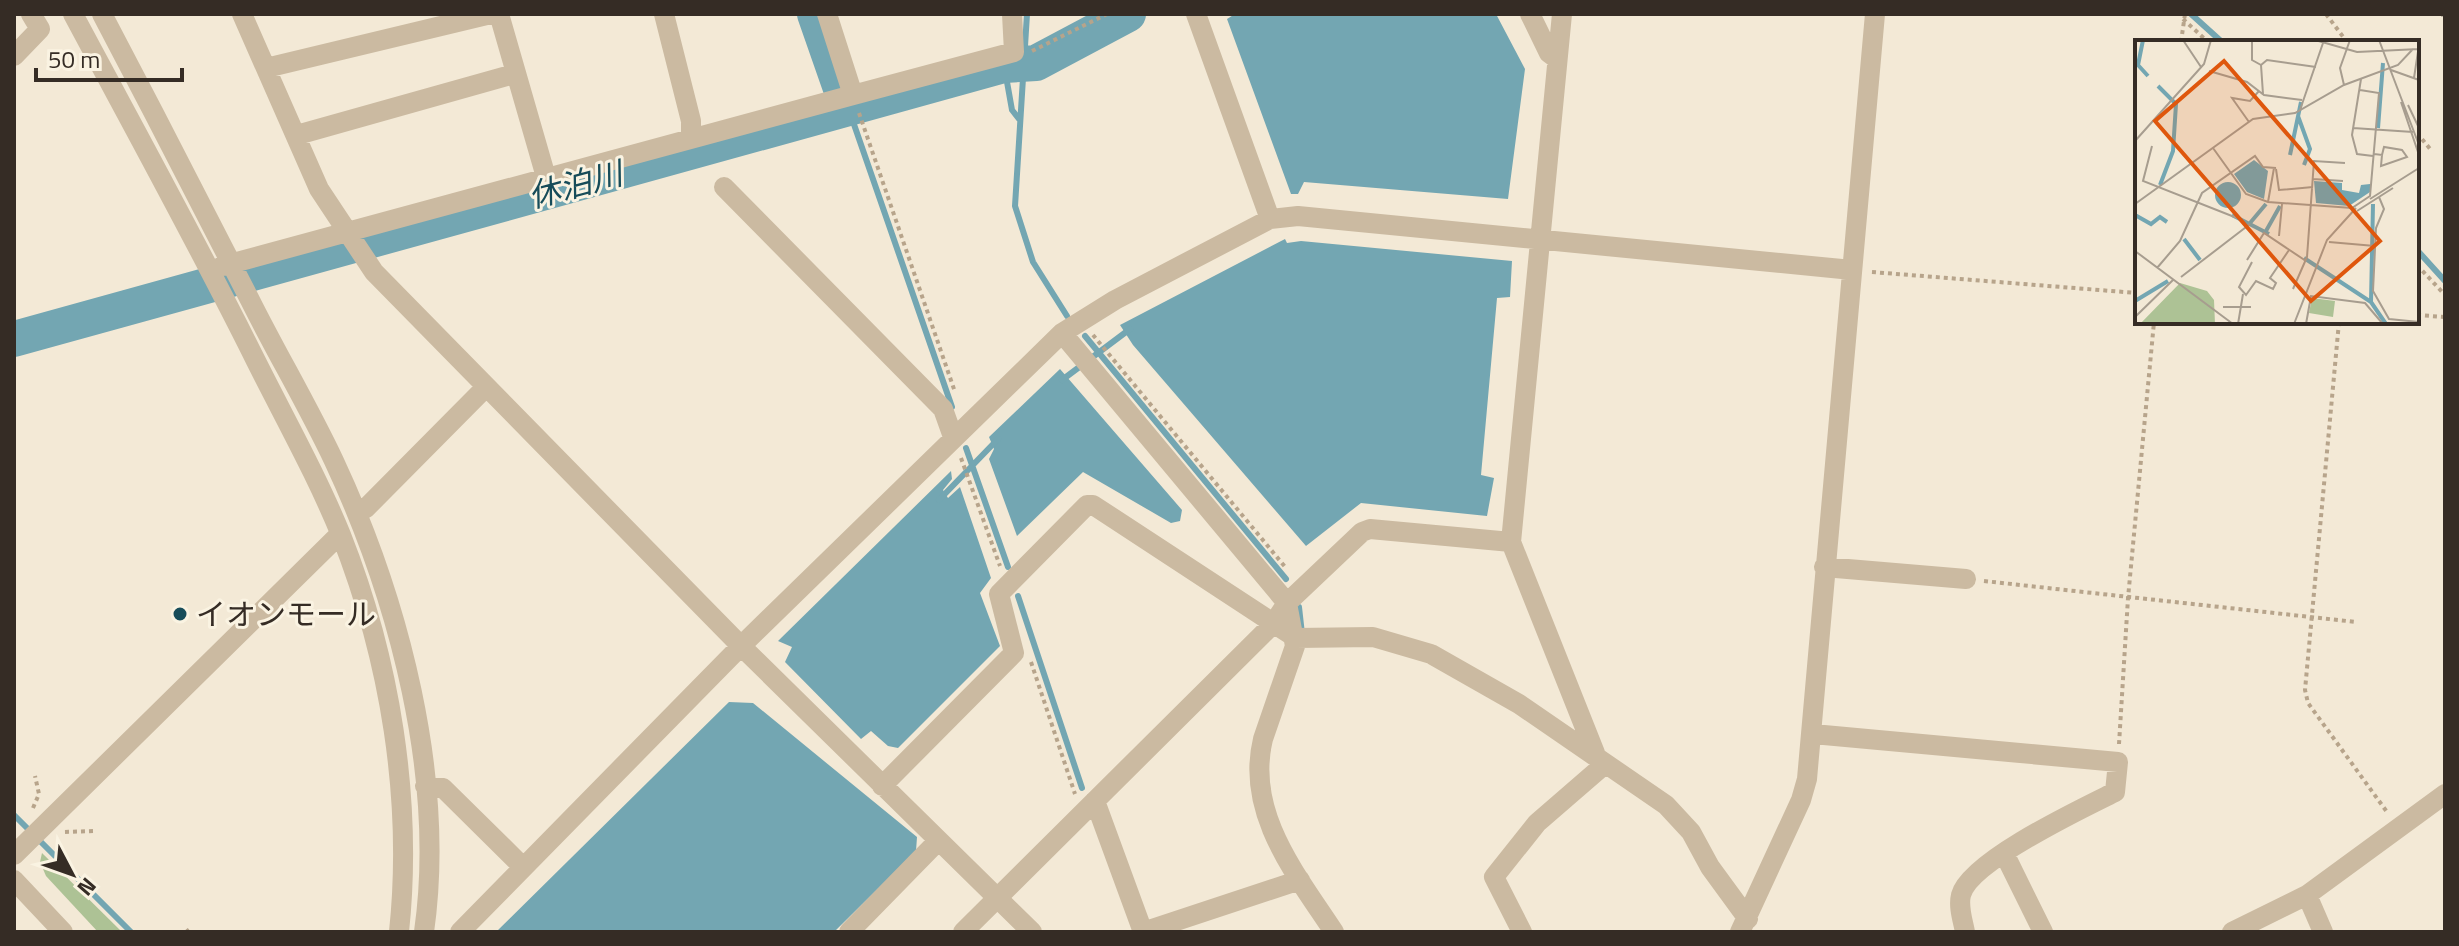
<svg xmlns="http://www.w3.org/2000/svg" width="2459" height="946" font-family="'Titillium Web','Noto Sans JP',sans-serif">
<rect width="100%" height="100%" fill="#f3e9d6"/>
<path fill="#adc295" d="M42,853L122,932H98L46,876L40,862Z"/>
<path fill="#73a6b2" d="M1235,14H1496L1525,69L1508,199L1304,182L1298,194H1291L1227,19Z
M1285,239L1287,243L1301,241L1512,261L1510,297L1497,298L1481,475L1494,478L1487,516L1361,503L1306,546L1133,345L1120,325Z
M1060,369L1182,510L1180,521L1171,523L1083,472L1017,536L989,459L994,449L989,437Z
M951,471L952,479L943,490L948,498L960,487L991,578L980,593L1000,646L898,748L888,746L871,731L861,739L785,662L792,647L778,641Z
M729,702L753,703L917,837L916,851L834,932H496Z"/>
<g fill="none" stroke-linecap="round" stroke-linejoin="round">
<path stroke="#73a6b2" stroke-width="6" d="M1027,14L1015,206L1033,262L1067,316
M2191,14L2222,42
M1004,65L1012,110L1019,119
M849,110L952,407
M2417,250L2445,281
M1085,336L1286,579
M1062,380L1130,329
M966,448L1008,567
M939,500L998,439
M1018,596L1082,788
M1299,607L1302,634
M14,815L131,932"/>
<path stroke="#73a6b2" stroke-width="36" d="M815,14L844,97
M14,339L1004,65L1036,63L1128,14"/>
<path stroke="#b7a48b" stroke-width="4" stroke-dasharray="4 4" stroke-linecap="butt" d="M2326,14L2347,42
M2183,19L2208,42
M2181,42L2185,14
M1032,51L1107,14
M859,113L955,392
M2417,133L2431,150
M2417,265L2445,295
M1872,272L2137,293
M2417,315L2445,317
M2339,322L2305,690L2308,703L2387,812
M1093,335L1286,568
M961,458L1000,566
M1984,581L2356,622
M1031,662L1075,794
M2119,744L2128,598L2154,322
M33,808L39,794L35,776
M65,832L94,831
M186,932L192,927"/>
<path stroke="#cbbaa1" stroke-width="20" d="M73,14C135,130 198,244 256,361C285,419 317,476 341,535C390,659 413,799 399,932
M102,14C152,109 201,204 250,300C277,354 308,406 334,461C399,600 446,778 424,932
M242,14L319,189L374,272L741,646L1032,932
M499,14L546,177
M664,14L691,121V138
M1196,14L1270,219
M1530,14L1549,53L1557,59
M1562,14L1511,542L1595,753
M14,56L40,29L31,14
M266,68L491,14
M853,95L1014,52L1012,14
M297,135L514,74
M724,187L943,409L953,437
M222,266L853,95L827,14
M1062,333L1287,603L1295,646L1263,739C1245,813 1296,874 1334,932
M357,513L366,508L486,387
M1824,567L1966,579
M1813,734L2118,762L2115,792C2083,808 1970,861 1961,895C1958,907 1963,921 1965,932
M425,786L443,788L522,866
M882,786L1014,653L999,594L1087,505H1093L1296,638L1373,637L1431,654L1519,704L1666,805L1691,832L1710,867L1748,919
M1095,801L1143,932L1300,880
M2004,853L2043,932
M14,855L340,534
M14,880L63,932
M2307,895L2323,932
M460,932L741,646L1062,333L1115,300L1270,219L1298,216L1852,270
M849,932L938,841
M963,932L1273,624L1287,603L1362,532L1370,529L1511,542
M1522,932L1494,877L1537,823L1604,765
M1740,932L1801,800L1807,779L1875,14
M2232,932L2307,895L2445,794"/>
<path stroke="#352c25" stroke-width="6" stroke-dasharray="2 6" stroke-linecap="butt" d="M2444,14L2445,19"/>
</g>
<circle fill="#174c59" stroke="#faf3e2" stroke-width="3" cx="180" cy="614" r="8"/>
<g text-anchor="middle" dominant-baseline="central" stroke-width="6" stroke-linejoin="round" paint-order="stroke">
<g font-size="30" fill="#352c25" stroke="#faf3e2" text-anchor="start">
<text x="196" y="614">イオンモール</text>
</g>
<g font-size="32" font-style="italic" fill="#174c59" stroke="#faf3e2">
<text transform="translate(575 184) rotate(-15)">休泊川</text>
</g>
</g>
<g transform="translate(2135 40)">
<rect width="284" height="284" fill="#f3e9d6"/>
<path d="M45,243L72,251L79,260L80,284H5ZM177,258L200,261L198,277L174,273Z" fill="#adc295"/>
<path d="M119,120L133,131L129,159L112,152L99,134ZM179,141L207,143V150L224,153L226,145L235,144V152L214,166L181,163ZM80 155a13 13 0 1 1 26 0a13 13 0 1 1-26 0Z" fill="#73a6b2"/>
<path fill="none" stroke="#73a6b2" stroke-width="4" d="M8,0L3,25L13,36M23,46L41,64L38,111L25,145M163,76L175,109L169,125M243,88L248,23M155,115L166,62M0,175L16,184L25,177L32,182M97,175L134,194M115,183L131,164M131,191L145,166M49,199L65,220M169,218L236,262L251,284M0,261L33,241M236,262L238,164"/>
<path fill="none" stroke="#a79d8f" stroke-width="2" d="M48,0L66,27M117,0V20L126,25M180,0L222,12L284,9M244,0L284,105M126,25L132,20L181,27M126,25L128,54M256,30L284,40M74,31L112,42L129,55L167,60M279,38L284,5M226,39L217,95L222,114L238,116M209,45L205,28L215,0M266,62L284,115M273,65L284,88M165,70L188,3M114,82L97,58L115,61L124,51M218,88L278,92M0,101L69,24L76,0M17,106L8,141L102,178M78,108L111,154L133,162L217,168L235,156L244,53L225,50M239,114L247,115L249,107L267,110L272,117L246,126L247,115M141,129L144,150L178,147M178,139L208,141M244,157L249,169L241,188L238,251L254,279L284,282M235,159L284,128M133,162L139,128M0,164L118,79L160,73L209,45L263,25L278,9M222,171L258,148M144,196L147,164M194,202L240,206M0,211L98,284M112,220L129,193L171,221M117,222L104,247L111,255L121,241L138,249L141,243L135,238L154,210M22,228L45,201L67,153L120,116L128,127L141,128M46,237L115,184M158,249L172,217L179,121L210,123M88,267H116M0,277L38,240M103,284L108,254M159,284L192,200L221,168M171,284L176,256L230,263L248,284"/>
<path fill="#df570d" fill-opacity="0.15" stroke="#df570d" stroke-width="4" d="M89,21L245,201L176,261L20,81Z"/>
<rect width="284" height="284" fill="none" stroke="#352c25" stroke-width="4"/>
</g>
<rect width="2459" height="946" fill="none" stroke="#352c25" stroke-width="32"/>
<g transform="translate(72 874) rotate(131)" stroke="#faf3e2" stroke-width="6" paint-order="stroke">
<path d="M0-6L14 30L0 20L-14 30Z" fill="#352c25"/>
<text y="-12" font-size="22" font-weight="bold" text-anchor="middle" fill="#352c25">N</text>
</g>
<path d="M36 68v12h146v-12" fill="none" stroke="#352c25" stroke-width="4"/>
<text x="48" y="68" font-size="24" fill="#352c25" stroke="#faf3e2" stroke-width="6" paint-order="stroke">50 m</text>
</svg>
